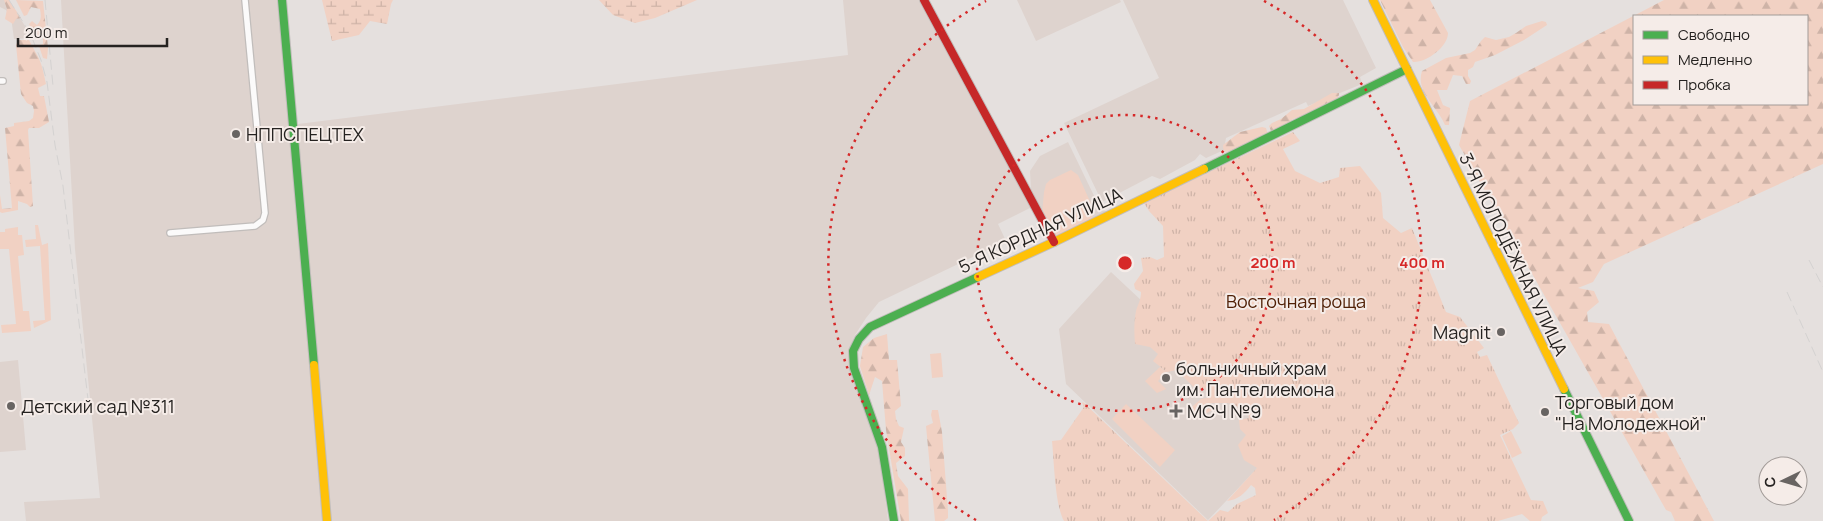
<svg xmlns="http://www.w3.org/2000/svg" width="1823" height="521" font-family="Manrope,sans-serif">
<defs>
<pattern id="forest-firs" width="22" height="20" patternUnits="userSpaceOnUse" patternTransform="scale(1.25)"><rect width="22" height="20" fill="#f1d1c3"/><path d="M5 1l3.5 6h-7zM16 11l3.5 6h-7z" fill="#ceb3a7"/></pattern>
<pattern id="wetland-marsh" width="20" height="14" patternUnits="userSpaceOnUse" patternTransform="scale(1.25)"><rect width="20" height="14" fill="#f1d1c3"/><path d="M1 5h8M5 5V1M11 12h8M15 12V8" fill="none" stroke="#ceb3a7"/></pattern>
<pattern id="park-tufts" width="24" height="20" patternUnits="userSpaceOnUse" patternTransform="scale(1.25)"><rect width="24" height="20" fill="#f1d1c3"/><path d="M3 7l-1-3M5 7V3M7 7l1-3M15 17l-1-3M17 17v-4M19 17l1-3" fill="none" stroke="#ceb3a7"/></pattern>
</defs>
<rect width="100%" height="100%" fill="#e5e0de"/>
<path fill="#ded3ce" d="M0,0H8L29,32L30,38L14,39L11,17L6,10L0,7Z
M61,0H277L290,125L848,55L843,0H922L1032,207L998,224L1006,241L879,302L866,318L855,335L849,349L850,365L880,456L888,521H26L24,502L100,498L75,249Z
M1017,0H1120L1121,2L1036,41Z
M1123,0H1343L1376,68L1360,77L1362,84L1308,106L1306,102L1226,138L1224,150L1206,158L1200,154L1195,160L1160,179L1152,176L1102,202L1064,123L1159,78Z
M1068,142L1098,204L1101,209L1107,212L1053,238L1031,190L1030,171L1040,156Z
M1111,272L1287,437L1208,520L1066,384L1059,329Z
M18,360L26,450L0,452V362Z"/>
<path fill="#f1d1c3" d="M1071,170L1078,175L1093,208L1092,221L1055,238L1042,215L1044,192L1046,184L1050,180Z
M35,225H38L42,245L48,243L51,320L34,328L33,321L45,320L40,246L26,247L25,240L36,239Z
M18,227V235H22L24,255L18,256L23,311H29L31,331L2,333L1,325L16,324L9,249H0V232H5V229Z
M941,353L943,377L932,378L930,354Z
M1160,367L1167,372L1158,381L1166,389L1157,393L1145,381Z
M1126,404L1175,450L1160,467L1112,419Z
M1511,431L1522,453L1512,458L1502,436Z"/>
<path fill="url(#forest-firs)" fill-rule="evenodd" d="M4,0H9L21,18L16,19L13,24L5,19L7,9Z
M16,0L43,1L48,48L47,59L43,58L39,46V45L43,44V37L36,36L29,24L32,21L37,25C42,20 41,15 40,9L31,7L27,15L24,16Z
M1380,0H1430L1448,33C1448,47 1426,63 1413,62L1403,47Z
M1664,0H1823V164L1604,264L1593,282L1578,288L1594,291L1599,302L1587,312L1588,322L1609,324L1714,521H1675L1671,512L1666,510L1459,145L1470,101ZM1634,16H1807V104H1634Z
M1542,21L1546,22L1547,25L1524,40L1495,55L1475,62L1473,67L1468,70V76L1471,81L1470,84H1466L1462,76L1453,75L1447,90H1437L1443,105L1450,108L1449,125H1445C1438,107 1415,92 1422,71L1446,58L1470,53L1475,50L1481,41L1485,37L1496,40L1509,37L1516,33L1526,26Z
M18,40H29C32,46 34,49 37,55C42,63 44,75 46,84L38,88L40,96H44L49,122L39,128H29L28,130L33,206L30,207L27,204L18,201V210L2,213L0,212V195L2,209L12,208L5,128L14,126V123L29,121L33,118L34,111L33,106L27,103L21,94L16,45Z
M1332,93H1339V95L1335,103L1316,113L1293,119L1281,129L1271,131L1269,126L1272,123L1281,119L1292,110L1304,109Z
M1262,127L1266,128L1268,134L1235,150L1225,152L1223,148V145L1240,132Z
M887,334L889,360H897L901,406L895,411L896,419L899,426L904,428L901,442L905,448V456L896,463L898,476L908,489L909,521H901L886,430L882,381L875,377L869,395L860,366L863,347L874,338Z
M932,410H938L942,432L948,511V518L944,521H935L926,426L933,423L931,415Z"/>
<path fill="url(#wetland-marsh)" d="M322,0H393L391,4L387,24L370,21L359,35L332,41Z
M599,0H697L655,18L635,23L613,15Z"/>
<path fill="url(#park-tufts)" d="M1293,132L1300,141L1283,149L1295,171L1320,183L1339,177L1340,168L1360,166L1381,193L1383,218L1401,233L1412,228L1446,312L1460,317L1484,348L1477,352L1480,357L1487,355L1519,423L1513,429L1500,435L1531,500L1543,501L1548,513L1542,517L1541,521H1530L1522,514L1498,521H1208L1220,510L1228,512L1237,504L1256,495L1255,488L1251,485C1245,493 1238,500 1227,501L1257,468L1244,460L1238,445L1246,435L1240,429L1239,420L1249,418L1247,410L1228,403H1211L1214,409L1205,414L1187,411L1201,399L1207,398L1209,394L1205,388L1196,389L1176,370L1167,372L1153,361L1158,354L1150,347L1135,344C1134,332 1134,322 1136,311C1138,304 1141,300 1141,292L1135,289L1134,284L1143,271L1141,258L1150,257L1157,260L1164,257L1163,226L1149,211L1144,203Z
M1083,402L1190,504L1208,521H1064C1055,506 1054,460 1052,441L1061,440L1084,407L1082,403Z"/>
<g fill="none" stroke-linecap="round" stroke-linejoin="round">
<defs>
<path id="street" d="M0,81H3
M170,233L255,226L263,220L265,213L245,0"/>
<path id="fast" d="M282,0L314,365
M1204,169L1407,69
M1564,389L1629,521
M894,521L882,447L854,368L853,351L859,339L870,327L978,277"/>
<path id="slow" d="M1373,0L1564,389
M978,277L1054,242L1204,169
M314,365L327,521"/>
<path id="jam" d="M924,0L1054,242"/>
</defs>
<use href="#street" stroke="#c1bdbb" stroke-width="8"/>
<use href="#fast" stroke="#c1bdbb" stroke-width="10"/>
<use href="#slow" stroke="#c1bdbb" stroke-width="10"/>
<use href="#jam" stroke="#c1bdbb" stroke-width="10"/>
<use href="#street" stroke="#fbfafa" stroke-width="5.5"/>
<use href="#fast" stroke="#4caf50" stroke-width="8"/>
<use href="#slow" stroke="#ffc107" stroke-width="8"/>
<use href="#jam" stroke="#c62828" stroke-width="8"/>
<path stroke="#d4d2d1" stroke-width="1" stroke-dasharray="10 5" stroke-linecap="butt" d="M9,0L30,33L41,60L47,82L55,145L63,186L89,408
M45,0L53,86
M1809,260L1823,287
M1787,292L1823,372"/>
</g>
<g fill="none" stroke="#d62828" stroke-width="2.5" stroke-dasharray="2.5 5">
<circle cx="1125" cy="263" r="148"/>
<path d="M976 520A297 297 0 0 1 986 1M1264 1A297 297 0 0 1 1274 520"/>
</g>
<g fill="#686462" stroke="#f5ece8" stroke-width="2">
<circle cx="236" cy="134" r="5"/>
<circle cx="1501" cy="332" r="5"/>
<circle cx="1166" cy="378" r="5"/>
<circle cx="11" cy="406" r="5"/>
<path d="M1173.5 403.5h5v5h5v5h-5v5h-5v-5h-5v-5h5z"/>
<circle cx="1545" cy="412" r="5"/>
</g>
<g text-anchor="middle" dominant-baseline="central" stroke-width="4" stroke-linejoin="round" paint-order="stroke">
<g font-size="18" fill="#252220" stroke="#f5ece8" text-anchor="start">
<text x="246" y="134">НППСПЕЦТЕХ</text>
<text x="1491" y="332" text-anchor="end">Magnit</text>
<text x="1176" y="368">больничный храм<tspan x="1176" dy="21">им. Пантелиемона</tspan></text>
<text x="1555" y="402">Торговый дом<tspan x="1555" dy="21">"На Молодежной"</tspan></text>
<text x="21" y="406">Детский сад №311</text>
<text x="1187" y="411">МСЧ №9</text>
</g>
<g font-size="18" fill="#252220" stroke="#f5ece8">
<text transform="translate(1040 230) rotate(-25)">5-Я КОРДНАЯ УЛИЦА</text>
<text transform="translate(1514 254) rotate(64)">3-Я МОЛОДЁЖНАЯ УЛИЦА</text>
</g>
<g font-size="18" fill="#512107" stroke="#f5ece8">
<text x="1296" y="301">Восточная роща</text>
</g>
</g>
<circle cx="1125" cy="263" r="8" fill="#d62828" stroke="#f5ece8" stroke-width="2.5"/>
<g font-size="15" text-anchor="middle" font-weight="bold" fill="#d62828" stroke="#f5ece8" stroke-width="4" stroke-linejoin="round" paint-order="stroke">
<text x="1273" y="268">200 m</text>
<text x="1422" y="268">400 m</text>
</g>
<rect x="1633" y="15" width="175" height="90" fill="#f5ece8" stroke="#a29b98"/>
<rect x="1643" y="31" width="25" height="8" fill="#4caf50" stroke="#a29b98"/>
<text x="1678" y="40" font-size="15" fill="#252220">Свободно</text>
<rect x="1643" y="56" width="25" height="8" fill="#ffc107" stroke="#a29b98"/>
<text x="1678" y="65" font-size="15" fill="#252220">Медленно</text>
<rect x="1643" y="81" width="25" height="8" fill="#c62828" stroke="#a29b98"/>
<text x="1678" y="90" font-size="15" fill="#252220">Пробка</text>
<g transform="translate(1783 481) rotate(265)"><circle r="24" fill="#f5ece8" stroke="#a29b98"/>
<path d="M0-4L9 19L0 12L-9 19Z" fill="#686462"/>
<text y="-8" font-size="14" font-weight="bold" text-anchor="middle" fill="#252220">С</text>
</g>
<path d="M18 38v8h149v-8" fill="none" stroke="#252220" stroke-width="2.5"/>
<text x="25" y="38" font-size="15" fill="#252220" stroke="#f5ece8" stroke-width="4" paint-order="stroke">200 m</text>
</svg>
